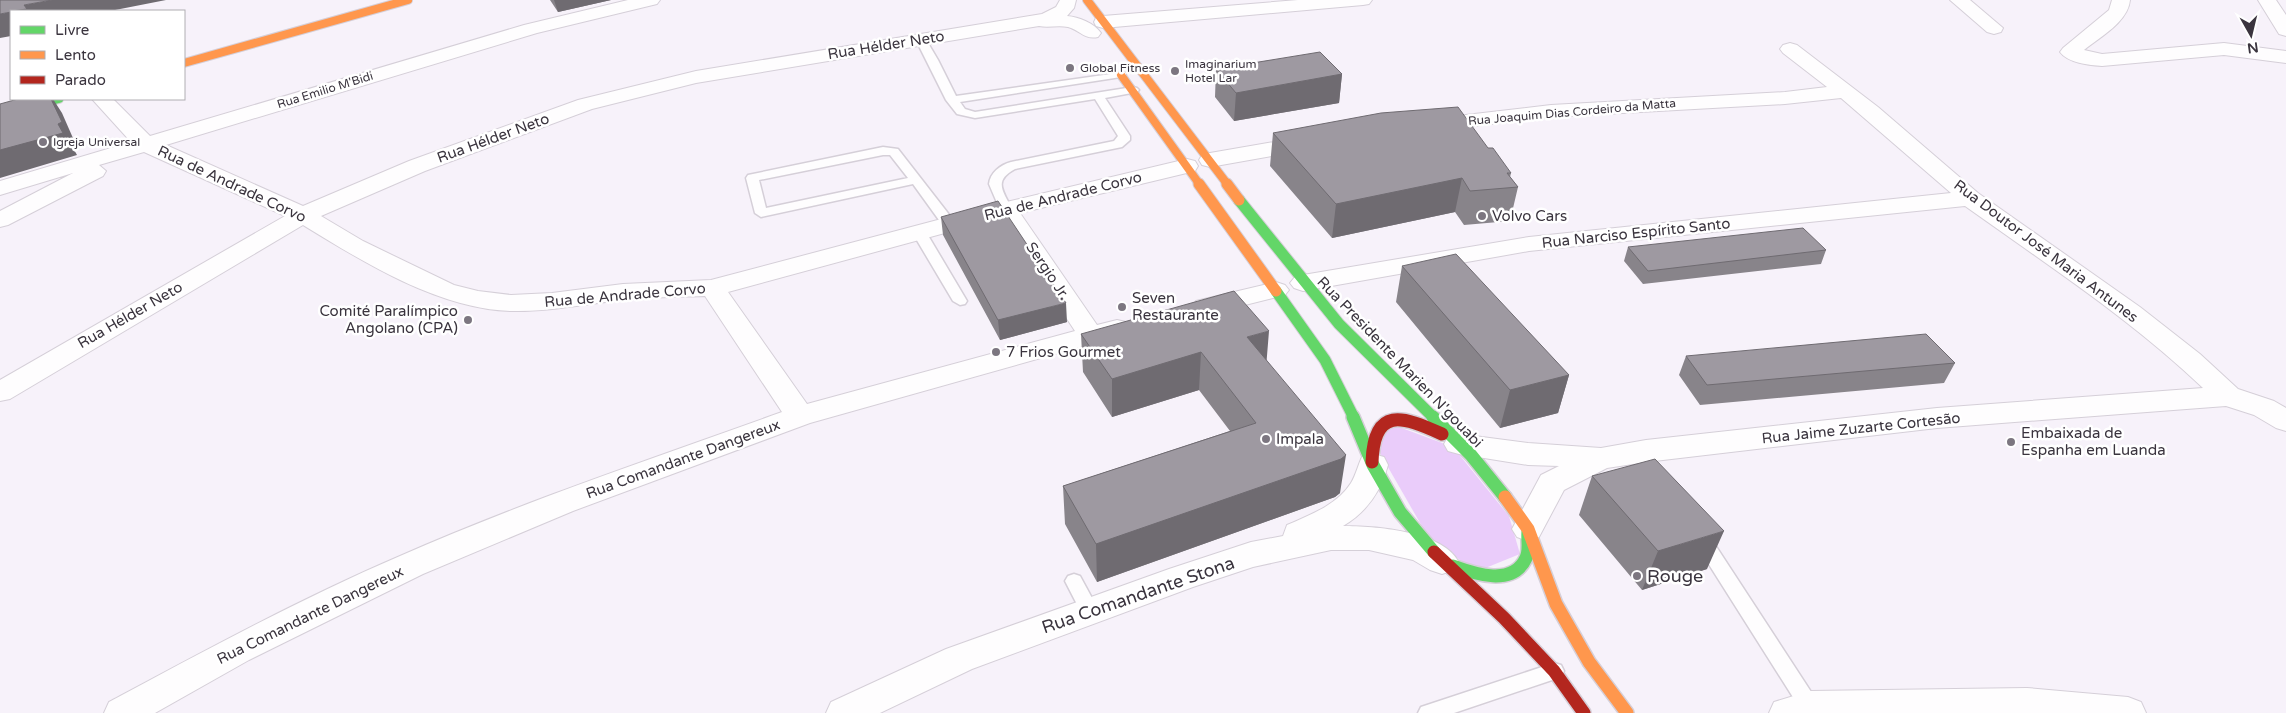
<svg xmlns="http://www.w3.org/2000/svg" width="2286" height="713" font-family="'Varela Round',sans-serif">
<rect width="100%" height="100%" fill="#f7f2fa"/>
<path fill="#eaccfa" d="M1391,424L1453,447L1509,516L1520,554L1478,571L1431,542L1373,441Z"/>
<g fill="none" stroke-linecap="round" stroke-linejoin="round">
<defs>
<path id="lane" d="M921,37L925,38L938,60L956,96L1125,72L1126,74L1125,76L1121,77L960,102L965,109L975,112L1133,87L1137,88L1139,90L1137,92L1105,98L1130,136V140L1122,147L1015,169C993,181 1003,191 1012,209L1011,212H1001L989,184C990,173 1000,165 1011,162L1114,141L1118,136L1095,99L975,118L957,114L946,100L916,40Z
M883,147L898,149L954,221L956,224L954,227H944L913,184L761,217L755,213L746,178L748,175ZM883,155H890L908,178L766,208L759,180Z
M919,228L926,232L967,301L965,304L960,305L953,301L912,232Z
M1702,532L1708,534L1817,701L1820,707L1817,713H1803L1696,544L1693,539L1696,534Z
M1074,574L1080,576L1099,611L1097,616L1090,618L1083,616L1065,581L1068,576Z
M1554,663L1561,665L1564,671L1561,677L1454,713H1418L1421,707Z"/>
<path id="street" d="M628,0H660L657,4L537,33L166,145L303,206L409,161L578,100L696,71L1042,14L1056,7L1060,0H1076L1074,8L1067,16C1079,17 1094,23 1101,33L1098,37C1084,40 1080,30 1068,27C1058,25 1048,28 1039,26L696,83L592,109L425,171L321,216L363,241L454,285L478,291L511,295L552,293L623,284L711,280L998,204L1187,159L1195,161L1198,166L1195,171L1020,213L1097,325L1117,320L1126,322L1130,328L1126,334L810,423L573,511L423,574L249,660L155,713H104L109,702C204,651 300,599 400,556C525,501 654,458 782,412L705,296C677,297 649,297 621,300C585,304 548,312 511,311C439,309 363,262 303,225L10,399L0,401V380L285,216L144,152L99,165L106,171L103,176L8,225L0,227V211L73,173L0,195V181L131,142L92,99H113L150,136L524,25ZM1000,218L1075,331L807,404L728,292Z
M1298,0H1372L1369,4L1363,5L1103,28L1096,26L1094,22L1096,18L1103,16Z
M1950,0H1970L2003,28L2001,32L1994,34L1987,32Z
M2112,0H2130C2128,22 2100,37 2084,50L2102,54L2224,43L2286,51V63L2224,55L2102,66C2089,65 2068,63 2060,52L2063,48L2109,10Z
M2258,0H2276L2286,15V36L2279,34Z
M1790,43L1797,45L1878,107L1978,193L2140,307L2200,354L2238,389L2274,401L2286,408V431L2276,428L2254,415L2226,406L1937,428L1646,462L1607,468L1564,490L1539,537L1528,541L1517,537L1512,529L1541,475L1559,466L1528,465L1459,454L1448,451L1444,444L1448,437L1459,434L1528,443L1601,448L1646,440L1937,408L2203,388C2131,319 2046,264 1965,206L1529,251L1303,291L1294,288L1290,283L1294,278L1303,275L1529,237L1951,193L1841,98L1785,104L1551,117L1431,131L1423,130L1420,125L1423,120L1431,119L1551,105L1785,92L1827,87L1783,53L1780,49L1783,45Z
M1309,136L1317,138L1320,143L1317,148L1210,167L1202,165L1199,160L1202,155L1210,153Z
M1276,282L1285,285L1289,290L1285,295L1205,315L1196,313L1192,307L1196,301Z
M1373,454L1384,457L1388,465C1381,491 1367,512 1343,526C1374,526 1442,531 1458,561L1454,570L1442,574L1430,570L1413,560L1369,550H1331L1253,567L1193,587L972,669L880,713H826L831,702L946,649L1169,569L1251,542L1283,536L1287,525C1310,515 1337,505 1351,483C1356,475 1358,465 1362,457Z
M2027,688L2128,697L2141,702L2146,713H1769L1774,702L1810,691Z"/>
<path id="fast-far2" d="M0,115L59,99"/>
<path id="fast-far1" d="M1239,200L1339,324L1434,418
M1276,291L1325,360L1354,418"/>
<path id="fast" d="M1353,417L1373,465L1400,512L1434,552
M1433,417L1471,455L1505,497
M1453,566C1475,574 1513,587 1526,558C1530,550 1527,539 1528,531"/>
<path id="slow-far2" d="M1087,0L1228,185
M184,63L408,0
M1121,75L1200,185"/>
<path id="slow-far1" d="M1199,184L1276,291
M1227,184L1239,200"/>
<path id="slow" d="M1505,497L1528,529L1556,604L1589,662L1627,713"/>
<path id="jam" d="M1372,462C1374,406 1402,416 1442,434
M1434,552L1504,618L1554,671L1584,713"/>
</defs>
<use href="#lane" stroke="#d5cfd8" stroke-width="3"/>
<use href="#street" stroke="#d5cfd8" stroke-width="2"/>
<use href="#fast-far2" stroke="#d5cfd8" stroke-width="10"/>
<use href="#fast-far1" stroke="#d5cfd8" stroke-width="13"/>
<use href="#fast" stroke="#d5cfd8" stroke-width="16"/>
<use href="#slow-far2" stroke="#d5cfd8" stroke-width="10"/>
<use href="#slow-far1" stroke="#d5cfd8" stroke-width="13"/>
<use href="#slow" stroke="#d5cfd8" stroke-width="16"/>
<use href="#jam" stroke="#d5cfd8" stroke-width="16"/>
<use href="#lane" fill="#fefdfe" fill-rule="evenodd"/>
<use href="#street" fill="#fefdfe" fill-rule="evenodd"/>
<use href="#fast-far2" stroke="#63d668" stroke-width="8"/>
<use href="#fast-far1" stroke="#63d668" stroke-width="11"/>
<use href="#fast" stroke="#63d668" stroke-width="13"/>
<use href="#slow-far2" stroke="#ff974d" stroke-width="8"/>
<use href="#slow-far1" stroke="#ff974d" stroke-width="11"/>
<use href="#slow" stroke="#ff974d" stroke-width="13"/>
<use href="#jam" stroke="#b3261e" stroke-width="13"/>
</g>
<path fill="#88848a" d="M550,0H611L558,12Z
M1216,69L1342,74L1339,103L1234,121L1215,97Z
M1273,133L1511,173L1510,177L1518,187L1510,221L1464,225L1455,212L1332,238L1270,166Z
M941,217L1067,322L1000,340L943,235Z
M1628,247L1826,250L1821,264L1643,284L1624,261Z
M1402,266L1569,375L1558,413L1500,428L1396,302Z
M1081,334L1267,361L1340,493L1335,497L1097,582L1065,524L1063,486L1230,431L1199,390L1112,417L1083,372Z
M1686,356L1955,363L1944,383L1700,405L1679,375Z
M1592,476L1707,569L1642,590L1579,515Z"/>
<path fill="#6f6b71" d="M52,0H166L110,11H15L24,5Z
M554,0H611L558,12Z
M11,12V36L0,38V14Z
M1342,74L1339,103L1234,121L1236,93Z
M51,99H53L62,113L76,145L72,146L77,155L0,178V150L58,124Z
M1462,178L1455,212L1332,238L1336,204Z
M1066,303L1067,322L1000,340L998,320Z
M1269,331L1266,368L1247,337Z
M1201,352L1199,390L1112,417V379Z
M1569,375L1558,413L1500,428L1510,390Z
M1346,455L1340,493L1335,497L1097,582L1096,544Z
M1724,531L1707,569L1642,590L1658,551Z"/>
<path fill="#9e99a1" stroke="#6f6b71" d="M0,0H52L24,5L27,9L11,11V12L0,14Z
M1320,52L1342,74L1236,93L1216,69Z
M18,99H51L62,122L58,124L63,133L0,150V104Z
M1458,107L1488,148H1493L1511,173H1507L1518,187L1470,191L1462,178L1336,204L1273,133L1381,113Z
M998,201L1066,303L998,320L941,217Z
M1803,228L1826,250L1648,271L1628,247Z
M1456,254L1569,375L1510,390L1402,266Z
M1234,291L1269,331L1247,337L1346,455L1341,459L1096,544L1063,486L1256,423L1201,352L1112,379L1081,334Z
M1926,334L1955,363L1707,385L1686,356Z
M1655,459L1724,531L1658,551L1592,476Z"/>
<g fill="#7c7680" stroke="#fff" stroke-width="2">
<circle cx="1070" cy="68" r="5"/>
<circle cx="1175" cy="71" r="5"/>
<circle cx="43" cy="142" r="5"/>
<circle cx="1482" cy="216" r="5"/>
<circle cx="1122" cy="307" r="5"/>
<circle cx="468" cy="320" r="5"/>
<circle cx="996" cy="352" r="5"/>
<circle cx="1266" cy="439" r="5"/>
<circle cx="2011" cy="442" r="5"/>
<circle cx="1637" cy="576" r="5"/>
</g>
<g text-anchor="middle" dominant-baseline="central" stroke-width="5" stroke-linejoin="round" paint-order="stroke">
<g font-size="12" fill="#3a343e" stroke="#fff" text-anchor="start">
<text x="1185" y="64">Imaginarium<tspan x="1185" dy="14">Hotel Lar</tspan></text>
<text x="1080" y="68">Global Fitness</text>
<text x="53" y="142">Igreja Universal</text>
</g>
<g font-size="12" fill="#3a343e" stroke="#fff">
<text transform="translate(325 90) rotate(-17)">Rua Emilio M'Bidi</text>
<text transform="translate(1572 112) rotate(-5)">Rua Joaquim Dias Cordeiro da Matta</text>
</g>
<g font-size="15" fill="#3a343e" stroke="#fff">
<text transform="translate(886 45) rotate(-9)">Rua Hélder Neto</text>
<text transform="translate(493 138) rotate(-20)">Rua Hélder Neto</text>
<text transform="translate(232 184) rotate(25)">Rua de Andrade Corvo</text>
<text transform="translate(1063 196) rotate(-14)">Rua de Andrade Corvo</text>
<text transform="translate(1636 233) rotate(-6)">Rua Narciso Espírito Santo</text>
<text transform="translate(2046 251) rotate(37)">Rua Doutor José Maria Antunes</text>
<text transform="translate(1048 271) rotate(56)">Sergio Jr.</text>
<text transform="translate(625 295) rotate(-5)">Rua de Andrade Corvo</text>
<text transform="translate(130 315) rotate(-30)">Rua Hélder Neto</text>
<text transform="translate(1400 362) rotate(46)">Rua Presidente Marien N'gouabi</text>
<text transform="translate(1861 428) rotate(-6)">Rua Jaime Zuzarte Cortesão</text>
<text transform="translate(683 459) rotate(-20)">Rua Comandante Dangereux</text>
<text transform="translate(310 615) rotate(-26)">Rua Comandante Dangereux</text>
</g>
<g font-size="15" fill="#3a343e" stroke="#fff" text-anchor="start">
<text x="1492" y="216">Volvo Cars</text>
<text x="1132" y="298">Seven<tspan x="1132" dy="17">Restaurante</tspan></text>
<text x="458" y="311" text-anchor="end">Comité Paralímpico<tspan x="458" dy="17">Angolano (CPA)</tspan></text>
<text x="1006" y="352">7 Frios Gourmet</text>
<text x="2021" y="433">Embaixada de<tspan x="2021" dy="17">Espanha em Luanda</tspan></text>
<text x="1276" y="439">Impala</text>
</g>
<g font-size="18" fill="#3a343e" stroke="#fff" text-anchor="start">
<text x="1647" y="576">Rouge</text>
</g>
<g font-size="18" fill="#3a343e" stroke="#fff">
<text transform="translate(1138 595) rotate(-19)">Rua Comandante Stona</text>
</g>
</g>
<rect x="10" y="10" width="175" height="90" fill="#ffffff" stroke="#b0aeb2"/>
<rect x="20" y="26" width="25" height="8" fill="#63d668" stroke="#b0aeb2"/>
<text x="55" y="35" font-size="15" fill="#3a343e">Livre</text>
<rect x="20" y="51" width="25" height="8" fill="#ff974d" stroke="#b0aeb2"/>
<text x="55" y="60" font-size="15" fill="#3a343e">Lento</text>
<rect x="20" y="76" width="25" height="8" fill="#b3261e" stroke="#b0aeb2"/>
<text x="55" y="85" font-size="15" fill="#3a343e">Parado</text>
<g transform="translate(2251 35) rotate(172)" stroke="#ffffff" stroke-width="4" paint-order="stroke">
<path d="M0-4L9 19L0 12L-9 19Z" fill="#3a343e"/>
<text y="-8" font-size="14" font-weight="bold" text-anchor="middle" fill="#3a343e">N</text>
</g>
</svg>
